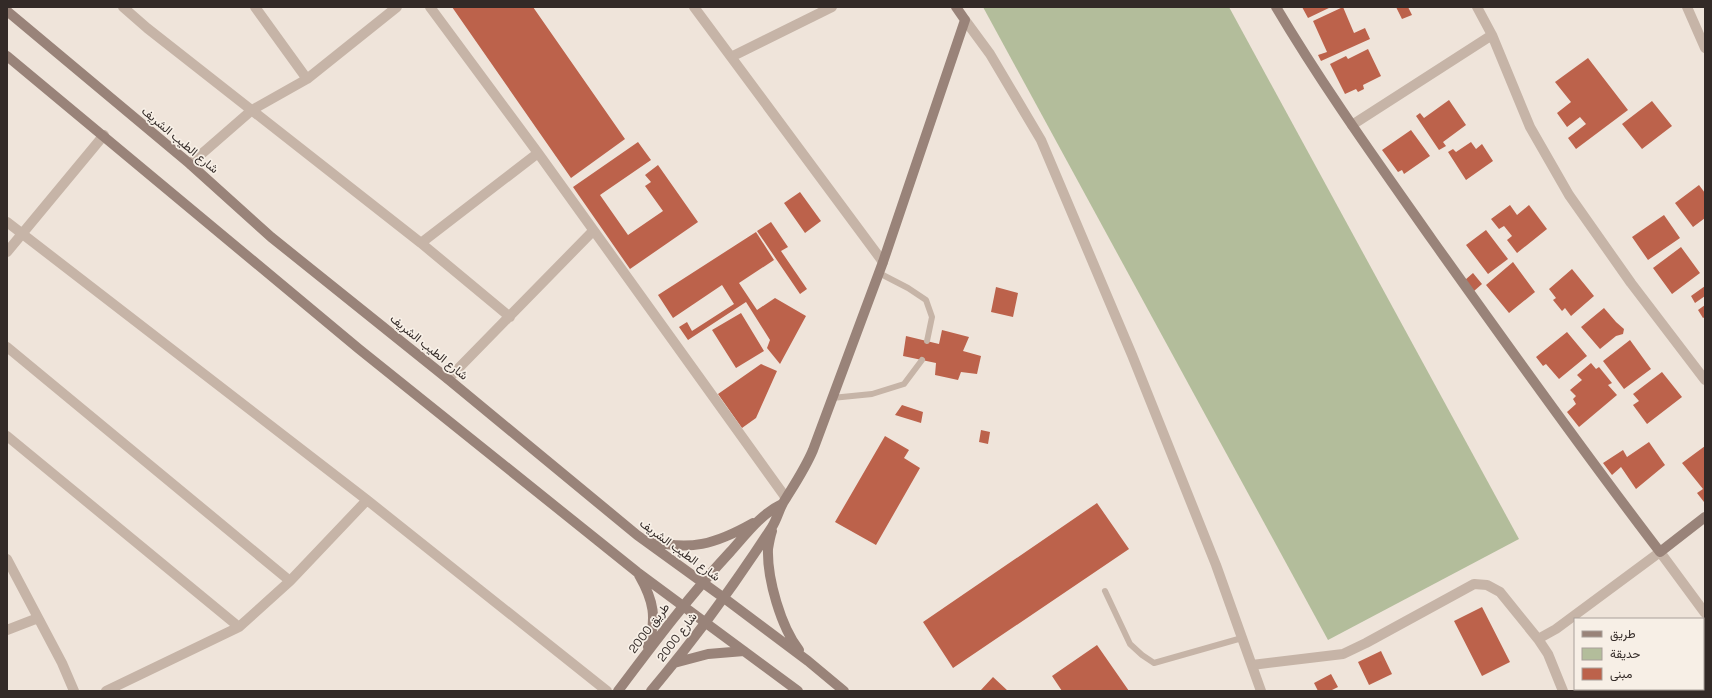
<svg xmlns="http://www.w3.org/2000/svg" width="1712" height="698" font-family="'Space Grotesk',Vazirmatn,sans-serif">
<rect width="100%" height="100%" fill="#efe4da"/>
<path fill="#b3bd9b" d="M983,7H1229L1519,539L1328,640Z"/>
<path fill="#bc624b" d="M452,7H533L625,139L571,178Z
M1302,7H1331L1308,18Z
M1343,7L1354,33L1365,28L1370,39L1321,61L1318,55L1327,52L1313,21Z
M1396,7H1408L1412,15L1402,19Z
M1368,49L1381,76L1363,85L1364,89L1358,92L1356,89L1345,94L1330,64L1346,56L1348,59Z
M1588,58L1628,110L1576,149L1568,138L1586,124L1580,117L1567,127L1557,113L1571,102L1555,82Z
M1449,100L1466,125L1443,142L1446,146L1439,150L1416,116L1420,113L1424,118Z
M1652,101L1672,126L1642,149L1622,124Z
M1411,130L1430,156L1404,174L1402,170L1398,172L1382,150Z
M638,142L651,160L600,195L628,235L663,211L645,186L651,182L645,175L658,165L698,222L630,269L573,187Z
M1471,142L1476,149L1482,144L1493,161L1466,180L1448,152L1453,149L1456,152Z
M1699,185L1705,193V218L1693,227L1675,203Z
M800,192L821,221L805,233L784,203Z
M1510,205L1517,215L1529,205L1547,229L1517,253L1507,240L1512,236L1504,226L1499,229L1491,219Z
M1664,215L1680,238L1648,260L1632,237Z
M771,222L788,247L781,251L807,289L800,294L757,231Z
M1486,230L1508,259L1488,274L1466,245Z
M756,232L774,260L739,283L757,310L775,298L806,316L780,364L767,348L770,340L746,302L688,340L679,327L687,322L692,331L734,304L722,285L673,318L658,295Z
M1681,247L1700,273L1672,294L1653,268Z
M1513,262L1535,292L1509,313L1486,285Z
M1572,269L1594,296L1571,316L1565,308L1562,311L1553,300L1556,298L1549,289Z
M1473,273L1482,284L1474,291L1465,280Z
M1705,286V296L1695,303L1691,296Z
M996,287L1018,293L1013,317L991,312Z
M1705,305V317L1703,318L1698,310Z
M1604,308L1616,322L1624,329L1623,334L1616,336L1600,349L1581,327Z
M741,313L764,351L736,368L712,330Z
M942,330L969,337L963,351L981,356L977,374L961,372L958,380L935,375L936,363L903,356L906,336L939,344Z
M1567,332L1587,356L1559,379L1546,364L1543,366L1536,357Z
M1630,340L1651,369L1624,389L1603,361Z
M1591,363L1596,369L1599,367L1612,383L1608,385L1617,395L1579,427L1567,412L1576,404L1573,399L1576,396L1570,390L1582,380L1577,375Z
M761,364L777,371L756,418L742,428L718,394Z
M1662,372L1682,397L1647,424L1633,405L1639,401L1633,394Z
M902,405L923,412L921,423L895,415Z
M981,430L990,432L988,444L979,442Z
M885,436L909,450L904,458L920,468L876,545L835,522Z
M1649,442L1665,465L1636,489L1621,467L1612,475L1603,463L1623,450L1627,457Z
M1705,446V501L1704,502L1697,493L1703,489L1682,463Z
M1097,503L1129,549L953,668L923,622Z
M1482,607L1510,662L1482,676L1454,621Z
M1097,645L1129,691H1062L1052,676Z
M1381,651L1392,674L1369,685L1358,662Z
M1331,674L1338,687L1330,691H1318L1314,683Z
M993,677L1008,691H980Z"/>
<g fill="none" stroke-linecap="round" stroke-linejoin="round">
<path stroke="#c6b4a7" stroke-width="6" d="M879,273L908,288L926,300L932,317L927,341
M832,398L872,394L904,384L922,360
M1105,591L1130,644L1142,655L1154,663L1242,638"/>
<path stroke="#c6b4a7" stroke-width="10" d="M123,7L147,28L421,243L510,317
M255,7L307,79
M430,7L538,153L786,498
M694,7L883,262
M1477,7L1492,35L1530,127L1569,195L1631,283L1705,380
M1687,7L1705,48
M965,20L990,54L1041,140L1132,355L1216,565L1261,691
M731,57L832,7
M1352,125L1492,35
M190,164L252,110L307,79L397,7
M7,222L367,500L607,691
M421,243L538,153
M7,252L104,135
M7,347L290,581L367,500
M448,379L593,231
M7,436L239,627L290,581
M7,559L62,663L74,691
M7,630L38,618
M1252,665L1343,654L1366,643L1474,584L1487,585L1500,592L1538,639
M106,691L239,627
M1563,691L1548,654L1538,639L1556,629L1660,552L1705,613"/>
<path stroke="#998379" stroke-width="10" d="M1276,7C1324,88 1379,164 1433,241C1507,345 1582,450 1660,552L1705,517
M7,11L190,164L271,237L448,379L637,535L724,598L808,661L844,691
M7,56L359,349L637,572L798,691
M772,531C770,537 769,543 768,549C767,579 781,627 799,650
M648,540C689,552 716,544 753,523
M639,575C654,601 657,618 648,647
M674,663L708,654L744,651
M618,691C654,643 690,595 731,551C747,533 761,514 782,504
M651,691C695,639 735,584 772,527C777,519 779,510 783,503C794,485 805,469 813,450L883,262L965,20L956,7"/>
</g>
<g text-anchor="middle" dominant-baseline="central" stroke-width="3.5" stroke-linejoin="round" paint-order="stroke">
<g font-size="12" fill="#332a27" stroke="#f7efe6">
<text transform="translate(180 140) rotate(40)">شارع الطيب الشريف</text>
<text transform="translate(429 347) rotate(39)">شارع الطيب الشريف</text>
<text transform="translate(680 550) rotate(36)">شارع الطيب الشريف</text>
<text transform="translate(649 628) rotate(-53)">طريق 2000</text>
<text transform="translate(677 637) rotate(-53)">شارع 2000</text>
</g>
</g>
<rect width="1712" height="698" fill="none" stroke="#332a27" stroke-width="16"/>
<rect x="1574" y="618" width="130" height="72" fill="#f7efe6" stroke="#a9a09a"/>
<rect x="1582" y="631" width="20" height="6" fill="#998379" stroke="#a9a09a"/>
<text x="1610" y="638" font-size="12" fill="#332a27">طريق</text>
<rect x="1582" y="648" width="20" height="12" fill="#b3bd9b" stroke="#a9a09a"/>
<text x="1610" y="658" font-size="12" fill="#332a27">حديقة</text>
<rect x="1582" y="668" width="20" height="12" fill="#bc624b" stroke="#a9a09a"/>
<text x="1610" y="678" font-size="12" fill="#332a27">مبنى</text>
</svg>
